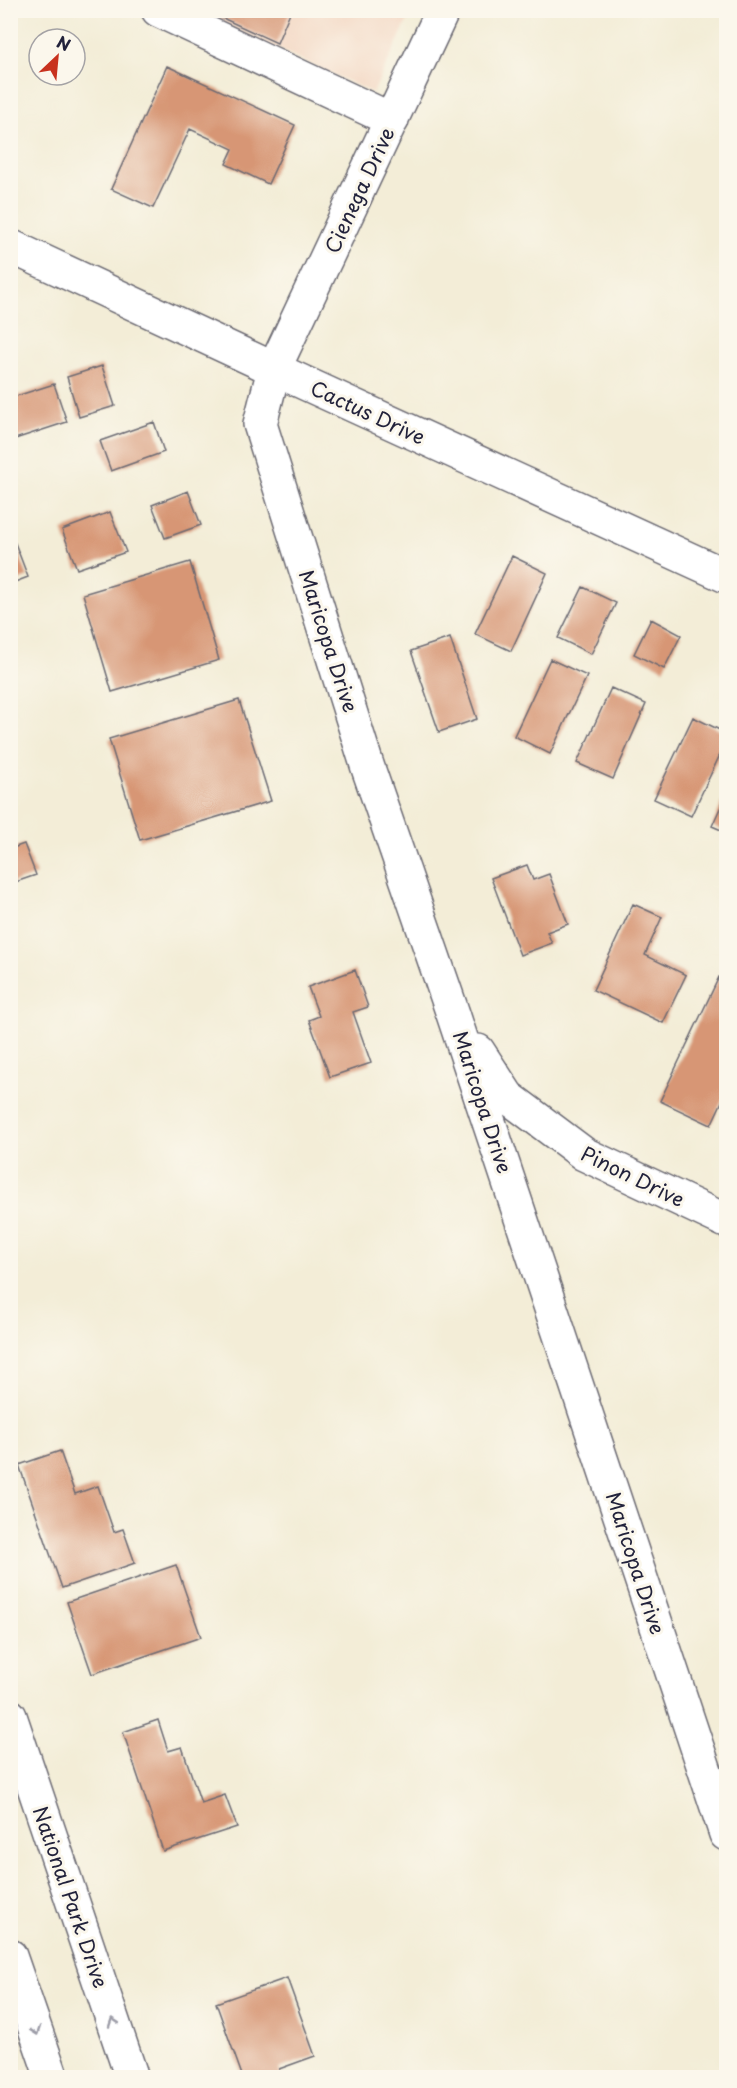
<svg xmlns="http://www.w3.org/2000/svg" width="737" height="2088" font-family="'Playpen Sans',sans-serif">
<rect width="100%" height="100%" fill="#fbf7ec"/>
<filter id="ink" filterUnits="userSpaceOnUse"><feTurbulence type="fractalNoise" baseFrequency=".0167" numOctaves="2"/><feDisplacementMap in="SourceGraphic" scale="12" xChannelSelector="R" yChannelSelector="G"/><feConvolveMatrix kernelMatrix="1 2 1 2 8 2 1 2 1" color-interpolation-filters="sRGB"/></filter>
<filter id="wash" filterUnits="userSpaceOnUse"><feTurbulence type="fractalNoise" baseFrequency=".008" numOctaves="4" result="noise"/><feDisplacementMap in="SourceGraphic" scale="24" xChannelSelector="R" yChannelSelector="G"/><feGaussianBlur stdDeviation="1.35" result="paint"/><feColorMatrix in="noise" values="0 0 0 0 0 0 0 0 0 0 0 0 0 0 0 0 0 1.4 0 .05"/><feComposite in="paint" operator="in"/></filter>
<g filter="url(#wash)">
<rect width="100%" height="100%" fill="#f3edd7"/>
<path fill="#f3d4bf" d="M197,11H412L373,93Z"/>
<g id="blocks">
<path fill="#d79674" d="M205,10H291L277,43Z
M167,66L295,125L268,184L226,164L233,149L190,129L153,208L111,189Z
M102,366L115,406L79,417L67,377Z
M54,384L67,422L15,439L10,426V398Z
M154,422L164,452L111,471L100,441Z
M188,491L201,525L165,538L152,505Z
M110,512L126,552L77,569L62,530Z
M15,543L28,577L10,584V545Z
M512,556L547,573L511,651L475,634Z
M190,562L219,660L112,692L83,594Z
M583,587L616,603L591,654L558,638Z
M651,619L681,635L664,669L634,654Z
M450,638L477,719L439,732L411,651Z
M550,659L587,676L550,754L514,736Z
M611,688L646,704L613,779L577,763Z
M239,700L271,801L140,840L109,739Z
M693,717L726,733V742L691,816L654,799Z
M726,795V832L712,826Z
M24,844L36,875L10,884V849Z
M527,865L533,880L549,874L568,924L547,932L552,943L520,955L491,878Z
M633,904L662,917L645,955L686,975L663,1023L593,990Z
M355,970L368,1007L353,1012L371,1063L330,1077L309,1020L319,1016L308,987Z
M719,977L726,980V1093L711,1125L660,1101Z
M60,1451L75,1494L98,1486L114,1532L123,1529L135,1563L62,1588L19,1465Z
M176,1565L201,1637L92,1674L67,1602Z
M158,1720L168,1751L182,1747L201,1803L225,1795L237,1827L163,1851L123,1732Z
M287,1978L315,2056L279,2069L282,2078H243L216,2003Z"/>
</g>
</g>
<g filter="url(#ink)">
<use href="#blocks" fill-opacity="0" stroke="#6b6972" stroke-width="1.5"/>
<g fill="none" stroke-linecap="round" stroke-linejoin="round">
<defs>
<path id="minor" d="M158,10L392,120
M443,10L274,369L260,424L367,765L453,1014L726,1834
M10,246L274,369L726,576
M478,1051L508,1097L584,1154L726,1221
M10,1716L132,2078
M10,1956L52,2078"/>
</defs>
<use href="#minor" stroke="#6b6972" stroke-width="36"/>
<use href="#minor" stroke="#fff" stroke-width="33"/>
</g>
<defs><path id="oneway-chevron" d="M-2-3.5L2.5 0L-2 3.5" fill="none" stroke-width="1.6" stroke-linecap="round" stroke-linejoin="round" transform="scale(1.5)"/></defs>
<g stroke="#9c9ca7">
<use href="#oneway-chevron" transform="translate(113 2022) rotate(-109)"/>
<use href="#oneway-chevron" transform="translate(36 2031) rotate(71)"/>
</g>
</g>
<g text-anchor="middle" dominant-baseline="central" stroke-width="6" stroke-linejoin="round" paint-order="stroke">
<g font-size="20" fill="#22223b" stroke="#fbf7ec">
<text transform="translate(359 190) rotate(-65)">Cienega Drive</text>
<text transform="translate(368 412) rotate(25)">Cactus Drive</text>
<text transform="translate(329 641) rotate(72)">Maricopa Drive</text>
<text transform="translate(483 1102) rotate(72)">Maricopa Drive</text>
<text transform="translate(633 1176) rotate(26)">Pinon Drive</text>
<text transform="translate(636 1563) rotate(72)">Maricopa Drive</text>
<text transform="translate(71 1897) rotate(71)">National Park Drive</text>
</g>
</g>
<rect width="737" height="2088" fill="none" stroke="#fbf7ec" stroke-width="36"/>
<g transform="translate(57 57) rotate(26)"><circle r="28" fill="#fbf7ec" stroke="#a4a2a5" stroke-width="1.5"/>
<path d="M0-4.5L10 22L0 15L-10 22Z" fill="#c8321e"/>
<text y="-9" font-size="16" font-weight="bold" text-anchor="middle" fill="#22223b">N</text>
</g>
</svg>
